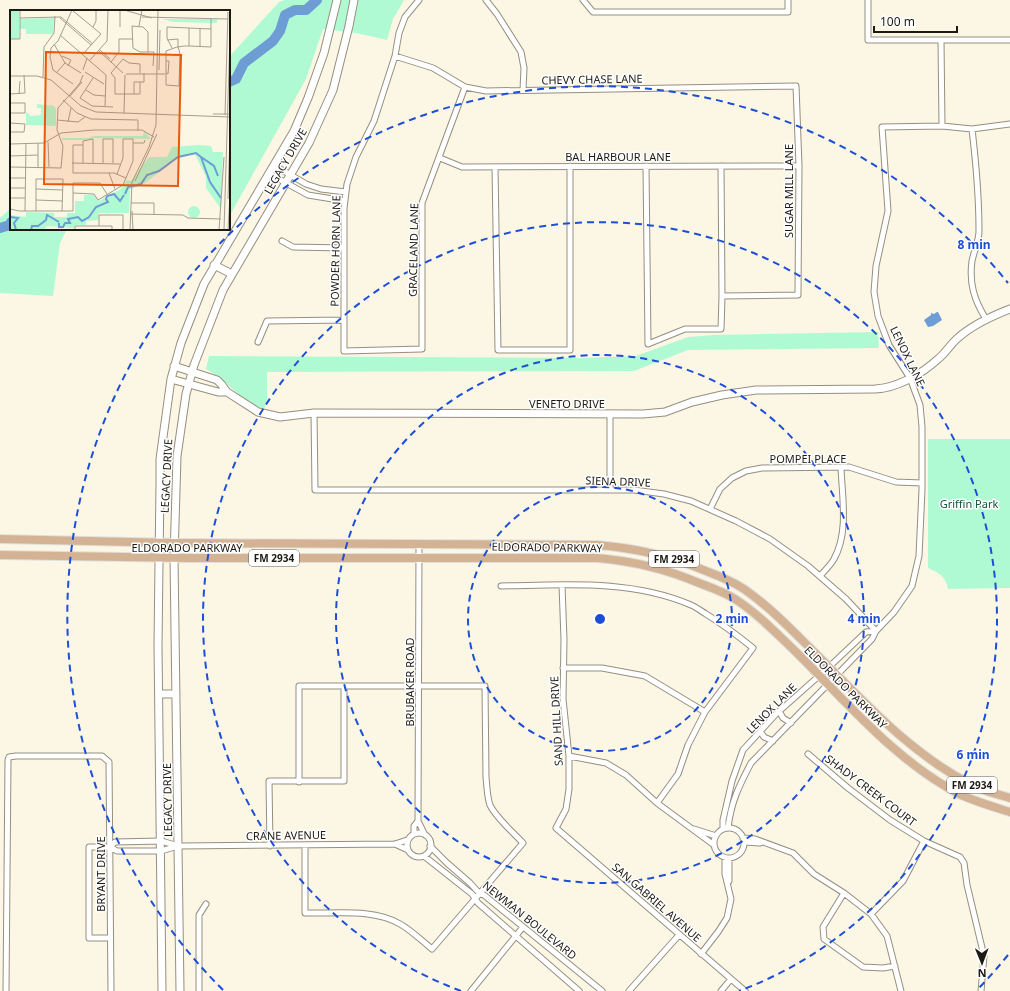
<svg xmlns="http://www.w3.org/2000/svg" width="1010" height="991" font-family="'Noto Sans',sans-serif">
<rect width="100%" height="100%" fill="#fcf6e4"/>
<path fill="#b0fad3" d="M285,0H404L393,19L387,40L356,33L323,29L306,79L229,217V57L279,2Z
M11,208V229H67L60,243L53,296L0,293V218Z
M878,332L879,348L688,350L634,371L267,372V400L264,409C247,405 238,393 225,382C220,377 212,373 206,369L209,356L581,358L636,356L688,337L714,335Z
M928,439H1010V588L948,589C946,576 939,573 928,568Z"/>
<path fill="#6e9cd4" d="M937,312H938L942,320L933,326L928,327L924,320L931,315V313L934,314Z"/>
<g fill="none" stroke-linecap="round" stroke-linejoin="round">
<path stroke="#6e9cd4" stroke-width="10" d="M229,82L236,79L244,63L273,41L280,31L285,15L295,10H306L317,0
M0,228L10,225L11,222"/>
<defs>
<path id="street" d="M419,0L405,17L399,33L395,56L374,121L356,157L347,184L344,208V351L422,349V203L465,87
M486,0L497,14L521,52L524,68L523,90
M583,0L593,12H788V0
M868,0V40H1010
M941,40L942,126
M395,56L433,68L465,87L486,91L796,86L799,166L798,295L722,296
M972,129C976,163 979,197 979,231C979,241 974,251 972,261C969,283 974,300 986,319
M440,158L462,167L799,166
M275,166L306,184L321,189L346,192
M646,166L648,344L685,329H721L722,296L721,166
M495,167L498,350H570V166
M270,174L308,195L345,201
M282,241L293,247L344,248
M258,342L267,321L344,320
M314,413L315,490H634L664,494L691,501L736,521L770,539L808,566L846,599L876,631
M610,490V414
M710,509L720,489L732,478L746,471L762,468L849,467L896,482L922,483
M419,544L418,821L425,835
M820,576C824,571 831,565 834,559C849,532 842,497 841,467
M562,585L564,640L563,699L569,756V789L566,809L556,828L745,991
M501,586C564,585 631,579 691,605C696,607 701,611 706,614C724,625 737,635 753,648L705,712L688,745L678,774L657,803
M563,668H602L645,676L705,712
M779,711L783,718L791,723
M760,731L764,737L773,741
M808,754L848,788L890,820L924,841L960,857L964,863L967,885L984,956L981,991
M569,756L606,763L626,775L657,803L714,845
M299,782V686H485L486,777C487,786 487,797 490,805C496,818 513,832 523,843L432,949C422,941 411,930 400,924C373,908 335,914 305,913V845
M714 843a15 15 0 1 1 30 0a15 15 0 1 1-30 0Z
M728,828C731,802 739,786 751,763L872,639L876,631L894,612L912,586L919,556L922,490V427L920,405L910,378L889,345L878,316L874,292L876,266L888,211L882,127L942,126L972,129L1010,124
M694,829L716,836
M723,829V820L732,781L743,750L776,714L829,667L866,632L876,631
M407 845a12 12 0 1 1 24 0a12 12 0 1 1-24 0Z
M414,834V826L418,821
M743,838L755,839L793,853L814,874L844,893L871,914L887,936L901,991
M744,842L760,843
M395,844L408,850
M270,846L269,781H344V686
M430,846L447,863L470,883L480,894L484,895L602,991
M110,847L115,842L161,841L179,846L395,844L407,840
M110,847H89V938H110
M110,847L117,851H161L178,846
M424,856L472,894L478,903L579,991
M729,881V859
M844,893L823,927L824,939L863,967L883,968L895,966
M871,914L903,881L924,841
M701,954L718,932L727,918L731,899L725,874V858
M6,991L8,760L9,757L16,756H102L109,762L111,991
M199,991V915L206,904
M471,991L523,927
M629,991L679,935
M721,991L731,979"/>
<path id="secondary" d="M214,265L232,274
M174,366L217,380L222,385L227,392L258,412L280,417L314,413L643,414L665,412L692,402L722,395L756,390L875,389C897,388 922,374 938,359C946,353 951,343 959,337C974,324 992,316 1010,309
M171,379L218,392H227
M159,694H176
M162,991L158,645L160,484V459L171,379L181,343L204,284L294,131L308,98L324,53L337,0
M180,991L174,558L177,456L186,394L194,365L223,290L309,143L333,90L349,26L354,0"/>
<path id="primary" d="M0,539L175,543L597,545C636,548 670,556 706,571C719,576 732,581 744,589C767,605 787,625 807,645C858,695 906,751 970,784C982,791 997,794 1010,798
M0,555L186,558H597C633,561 666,569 699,583C712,588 724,592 735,599C757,613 776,633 795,651C847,702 895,761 961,795C977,802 994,807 1010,812"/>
</defs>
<use href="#street" stroke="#968f80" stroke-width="7"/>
<use href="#secondary" stroke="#968f80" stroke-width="9"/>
<use href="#primary" stroke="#dfdfde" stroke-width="10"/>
<use href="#street" stroke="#fff" stroke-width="5"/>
<use href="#secondary" stroke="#fff" stroke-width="7"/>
<use href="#primary" stroke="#d3b394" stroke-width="8"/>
</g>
<g fill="none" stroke="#1d4ed8" stroke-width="2" stroke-dasharray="7 5">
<circle cx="600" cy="619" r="132"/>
<circle cx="600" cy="619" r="264"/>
<path d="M461 991A397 397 0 1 1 739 991"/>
<path d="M1008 955A529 529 0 0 1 977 990M223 990A529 529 0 1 1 1008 283"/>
</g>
<g text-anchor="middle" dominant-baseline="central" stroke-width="3" stroke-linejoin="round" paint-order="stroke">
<g fill="#fff" stroke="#615f5a" stroke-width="1">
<rect x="249" y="550" width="50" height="16" rx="3"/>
<rect x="649" y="551" width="50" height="16" rx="3"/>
<rect x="947" y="777" width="50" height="16" rx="3"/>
</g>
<g font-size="10" font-weight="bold" fill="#1d1a14">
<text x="274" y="558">FM 2934</text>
<text x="674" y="559">FM 2934</text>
<text x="972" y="785">FM 2934</text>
</g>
<g font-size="11" fill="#1d1a14" stroke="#fff">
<text transform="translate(592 79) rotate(-1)">CHEVY CHASE LANE</text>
<text x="618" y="156">BAL HARBOUR LANE</text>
<text transform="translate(285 161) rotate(-60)">LEGACY DRIVE</text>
<text transform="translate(788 191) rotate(-90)">SUGAR MILL LANE</text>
<text transform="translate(413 250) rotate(-89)">GRACELAND LANE</text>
<text transform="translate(335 251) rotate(-89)">POWDER HORN LANE</text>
<text transform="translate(908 356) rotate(64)">LENOX LANE</text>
<text x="567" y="403">VENETO DRIVE</text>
<text x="808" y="458">POMPEI PLACE</text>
<text transform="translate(166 476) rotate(-87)">LEGACY DRIVE</text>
<text transform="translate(618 481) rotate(2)">SIENA DRIVE</text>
<text x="187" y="547">ELDORADO PARKWAY</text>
<text transform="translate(547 547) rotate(1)">ELDORADO PARKWAY</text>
<text transform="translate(409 682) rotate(-90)">BRUBAKER ROAD</text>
<text transform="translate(846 687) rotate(45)">ELDORADO PARKWAY</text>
<text transform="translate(771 708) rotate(-45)">LENOX LANE</text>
<text transform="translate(556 721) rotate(-93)">SAND HILL DRIVE</text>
<text transform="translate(871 790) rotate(37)">SHADY CREEK COURT</text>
<text transform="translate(167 800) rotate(-91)">LEGACY DRIVE</text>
<text transform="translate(286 835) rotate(-1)">CRANE AVENUE</text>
<text transform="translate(100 874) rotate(-90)">BRYANT DRIVE</text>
<text transform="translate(657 902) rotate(41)">SAN GABRIEL AVENUE</text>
<text transform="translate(530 920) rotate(39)">NEWMAN BOULEVARD</text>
</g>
<g font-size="11" fill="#145137" stroke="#fff">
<text x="969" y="503">Griffin Park</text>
</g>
</g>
<g transform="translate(10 10)">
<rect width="220" height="220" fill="#fcf6e4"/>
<path d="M0,0H9V29H0ZM44,8L43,24H16V19H10V9ZM152,9H207V13L163,12ZM27,94L44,96L46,99V116L16,115V102L21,106L31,105V98H27ZM134,121L141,129L85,128L78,130H52V128H78L85,126H133ZM188,135L201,136L203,142H213L211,199L196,178V167L185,144L169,147L131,176L120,179L119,203H89L88,210L76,211V215H65L64,218L37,216L34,220H0V205L16,207V202L44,203V207H57V203H65V191H74V185H84L89,191L111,179L117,170L121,171L139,147H157L162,137ZM178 202a6 6 0 1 1 12 0a6 6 0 1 1-12 0Z" fill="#b0fad3"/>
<path fill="none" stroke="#6e9cd4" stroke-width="2" d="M191,147L204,156L208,166M115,184L118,177L131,174L137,165L149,161L168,147L186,143L191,147L200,172L211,188M0,207L8,208L4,213L6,220M49,213V217H53L55,213H60L58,209L68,207L72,211L79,207L86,197L98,192L96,189L97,186L104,184L110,191L114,185M21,220L22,216H28L36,210L37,205L49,212"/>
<path fill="none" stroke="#a39e91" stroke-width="1" d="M24,0H38M62,0L48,31L41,38L40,47L43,60L63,74M62,0L91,24L73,44M114,0L142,8M162,0H195M132,7L218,9M10,8L51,7L83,34M50,8L81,35M129,16L132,0M83,17L86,11V0M110,17V0M50,25L96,65L95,97M0,29H10V0M157,30L168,29V37L169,40L170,44L169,76L156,75V41L167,37H168L174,36H180L201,37V9M44,34L55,53L71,63M179,36V18M190,36V19M162,38L157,28V17L201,19M90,40L100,49M89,41L113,63M138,42V22L133,17L122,16L123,38L130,42H144L143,56M52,46L61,50L58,56M80,50L97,31L98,0M101,52L109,42V29H122M73,60L77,48M149,60L150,20M47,62L55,53M75,62L94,74M130,63V54L119,53L113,49L101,63L105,68V84H130V72M156,63L158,64L159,51H156M116,64H155M0,66H27L41,70L71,96L86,102L220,107M33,67L34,37L44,23L45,6M83,68L70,88L82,96L103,97M76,80L84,85L95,86M0,84L15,83L14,65M9,84L10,71M124,84V72H134V63M60,86L72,72M53,90L67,103L81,109L128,110V121M0,93H15V103H0M114,103L115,65M203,104H220M215,105L218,2M47,110L68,112L75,107M58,112L61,98M0,113L15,114L14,122H0M38,132L39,157M123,133H134L135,130M0,134L34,133L51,123L84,120H132L144,127M73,135H63V163H104L116,168M0,146L28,145M62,153L110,154M73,153V131L83,129V153M93,153V129H103V153M0,157L51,158L53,136L47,120L48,98L70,73L73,65M28,158V133M99,163L105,179M0,168H15M125,171L147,124M0,178H15M26,179L53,180M63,183L84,184L88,190L113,175L123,151V129H113V148L107,164M0,188H15M218,189L220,122M26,190L53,191M121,193H144V205M0,199L9,201H63V173H90L97,184M15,201L16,133M26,201V169H53L52,201M122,201L123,220M121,204L173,205L178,208L211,209M89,216V205H113V220M65,220V216H102V220M120,220L122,172L139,137L146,115L148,0M209,220L214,147M214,220L220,25M218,220L220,186"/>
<path fill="#e8590c" fill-opacity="0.15" stroke="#e8590c" stroke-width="2" d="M36,42L171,45L168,176L34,174Z"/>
<rect width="220" height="220" fill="none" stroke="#1d1a14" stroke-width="2"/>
</g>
<circle cx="600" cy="619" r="6" fill="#1d4ed8" stroke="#fff" stroke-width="2"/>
<g font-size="12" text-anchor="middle" font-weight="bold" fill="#1d4ed8" stroke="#fff" stroke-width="3" stroke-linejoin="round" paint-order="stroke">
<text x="974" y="249">8 min</text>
<text x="732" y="623">2 min</text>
<text x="864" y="623">4 min</text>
<text x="973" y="759">6 min</text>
</g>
<g transform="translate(982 963) rotate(179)" stroke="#ffffff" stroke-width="3" paint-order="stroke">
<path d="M0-3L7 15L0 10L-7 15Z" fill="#1d1a14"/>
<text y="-6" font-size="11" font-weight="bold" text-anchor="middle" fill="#1d1a14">N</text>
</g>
<path d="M874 26v6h83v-6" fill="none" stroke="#1d1a14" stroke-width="2"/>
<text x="880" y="26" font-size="12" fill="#1d1a14" stroke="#ffffff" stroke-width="3" paint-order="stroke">100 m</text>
</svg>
